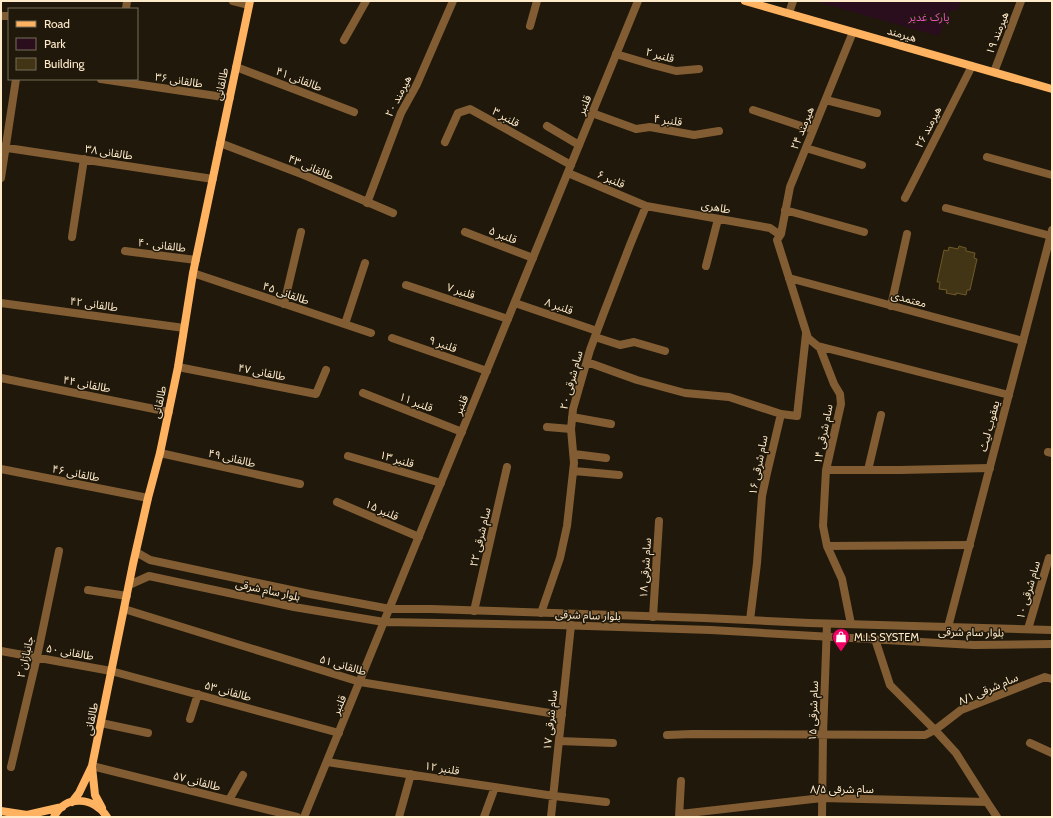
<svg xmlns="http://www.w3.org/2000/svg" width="1053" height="818" font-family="Cabin,'Noto Sans Arabic',sans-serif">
<rect width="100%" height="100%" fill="#20190b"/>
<path fill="#2a0e1d" d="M814,1H962L957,10L950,11L939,36Z"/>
<path fill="#423516" stroke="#6f5927" d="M959,246L966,248V251L975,253L974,258L977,259L970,290H967L966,295L956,293V295L946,293L947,290L939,289L940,282H937L944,250L948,251L949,247L958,249Z"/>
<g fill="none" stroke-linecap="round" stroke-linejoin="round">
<path stroke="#825d33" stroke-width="8" d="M233,1L249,5
M126,9L127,1
M1,16H9
M530,26L537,1
M344,40L366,1
M616,54L653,65L676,71L699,69
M236,67L354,112
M994,72L1021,1
M101,79L230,98
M826,100L877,113
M753,110L813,130
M592,113L636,129L650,127L694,135L719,131
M547,126L579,145
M445,142L458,113L470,109L571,165
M220,143L304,175L393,213
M1,147L213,179
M806,148L862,165
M987,157L1052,175
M568,173L646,206L770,228L780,235
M1,178L16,79
M905,198L972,66
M367,203L401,113L417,84L453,1
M946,208L1051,236
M785,210L864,232
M465,232L533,258
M72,237L84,159
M125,251L196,260
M706,266L718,219
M193,273L371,333
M789,278L1023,341
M406,285L508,319
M1,303L184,328
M515,303L597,331
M284,304L301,232
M891,306L907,234
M345,324L365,263
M595,337L620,345L634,342L665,351
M392,338L487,371
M818,346L1009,395
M587,362L637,380L685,393L729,397L781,414
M178,367L316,394L326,370
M1,378L169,412
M363,393L462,432
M572,417L611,424
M547,427L571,429
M1048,452L1052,453
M160,453L300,484
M574,454L606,458
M348,456L441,483
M1,469L148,498
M826,470H900L990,468
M868,470L881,415
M574,471L619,475
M337,502L419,537
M827,546L970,545
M88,590L127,596
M124,609L360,682L562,715
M474,611L507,467
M541,613L560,558L567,526L574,463L571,429L573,409L590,350L603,315L630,245L646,206
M653,617L659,521
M750,620L757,563L762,496L767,473L781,414L797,416L806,334
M851,624L842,579L827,546L823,526L826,470L841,404L840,394L834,384L820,348L808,338L777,240L781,234L790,187L853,32
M1028,629L1049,558
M875,639L890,685L935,730L961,710L1045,677L1052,679
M1,651L111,671L339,733
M190,719L198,694
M101,723L148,733
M667,735L692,734L925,735L935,730L956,753L987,802
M559,741L613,743
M1030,743L1052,753
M327,762L554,796L606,802
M92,766L297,817
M11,767L37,657L59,551
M229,800L243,775
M680,814L822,798L987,802L997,817
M399,817L411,774
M484,817L495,787
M551,817L571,625
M679,817L681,781
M822,817L823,734L827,624"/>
<path stroke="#825d33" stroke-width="8" d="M789,13L793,1
M136,552L150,560L310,594L390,609H431L704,618L809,623L1052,630
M129,585L149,576L294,607L384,622L557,625L711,630L974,645L1052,644
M948,627L1052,230
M304,817L638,1"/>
<path stroke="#ffb361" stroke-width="8" d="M745,1L1052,89
M92,767L95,795L102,808
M72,802L79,793L92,766L133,564L148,498L160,453L178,367L193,273L250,1
M1,811L27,815L62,807
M54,817C65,794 95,797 107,817"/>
</g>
<defs>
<symbol id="shop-pin" viewBox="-11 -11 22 30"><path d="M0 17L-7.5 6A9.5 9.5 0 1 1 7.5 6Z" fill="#f50064" stroke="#20190b"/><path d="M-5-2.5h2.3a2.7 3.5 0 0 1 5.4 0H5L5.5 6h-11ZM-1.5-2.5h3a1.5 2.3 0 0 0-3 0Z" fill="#fff"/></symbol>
</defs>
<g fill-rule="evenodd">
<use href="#shop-pin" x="831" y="627" width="20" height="27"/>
</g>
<g text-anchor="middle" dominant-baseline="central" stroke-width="3" stroke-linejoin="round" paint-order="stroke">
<g font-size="11" fill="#e64fc1" stroke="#20190b">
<text x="929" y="17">پارک غدیر</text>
</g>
<g font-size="11" fill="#ffeaca" stroke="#20190b">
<text transform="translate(997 33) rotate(-69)">هیرمند ۱۹</text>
<text transform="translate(902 34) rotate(16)">هیرمند</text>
<text transform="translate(660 55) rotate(15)">قلنبر ۲</text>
<text transform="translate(299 79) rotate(21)">طالقانی ۴۱</text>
<text transform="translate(179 80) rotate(9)">طالقانی ۳۶</text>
<text transform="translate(221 84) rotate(-78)">طالقانی</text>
<text transform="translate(398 96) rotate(-63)">هیرمند ۲۰</text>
<text transform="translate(584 105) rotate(-68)">قلنبر</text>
<text transform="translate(506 117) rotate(29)">قلنبر ۳</text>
<text transform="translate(668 120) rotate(8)">قلنبر ۴</text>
<text transform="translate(928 127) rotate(-63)">هیرمند ۲۶</text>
<text transform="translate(802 128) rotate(-68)">هیرمند ۲۴</text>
<text transform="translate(109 152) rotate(9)">طالقانی ۳۸</text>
<text transform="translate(311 167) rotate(23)">طالقانی ۴۳</text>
<text transform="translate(611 179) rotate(23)">قلنبر ۶</text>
<text transform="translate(716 207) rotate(10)">طاهری</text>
<text transform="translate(503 235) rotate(21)">قلنبر ۵</text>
<text transform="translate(162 245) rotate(7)">طالقانی ۴۰</text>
<text transform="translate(461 291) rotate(18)">قلنبر ۷</text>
<text transform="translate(286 293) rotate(19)">طالقانی ۴۵</text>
<text transform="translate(909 299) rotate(15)">معتمدی</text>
<text transform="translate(94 304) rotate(8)">طالقانی ۴۲</text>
<text transform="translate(559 306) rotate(19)">قلنبر ۸</text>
<text transform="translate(443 344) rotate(19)">قلنبر ۹</text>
<text transform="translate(262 372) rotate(11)">طالقانی ۴۷</text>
<text transform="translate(571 380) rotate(-75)">سام شرقی ۲۰</text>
<text transform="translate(87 384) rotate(11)">طالقانی ۴۴</text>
<text transform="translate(159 402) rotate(-78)">طالقانی</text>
<text transform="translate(416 402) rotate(21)">قلنبر ۱۱</text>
<text transform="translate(461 405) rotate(-68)">قلنبر</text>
<text transform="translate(989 426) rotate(-75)">یعقوب لیث</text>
<text transform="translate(823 434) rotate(-79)">سام شرقی ۱۴</text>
<text transform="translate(232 458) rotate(13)">طالقانی ۴۹</text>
<text transform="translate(397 459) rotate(16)">قلنبر ۱۳</text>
<text transform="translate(758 465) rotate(-79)">سام شرقی ۱۶</text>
<text transform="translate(76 473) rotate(11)">طالقانی ۴۶</text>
<text transform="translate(382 510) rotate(23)">قلنبر ۱۵</text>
<text transform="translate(480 537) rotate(-77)">سام شرقی ۲۲</text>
<text transform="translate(645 568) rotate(-86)">سام شرقی ۱۸</text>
<text transform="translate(268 590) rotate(12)">بلوار سام شرقی</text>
<text transform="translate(1028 590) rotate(-74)">سام شرقی ۱۰</text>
<text transform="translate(588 615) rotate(2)">بلوار سام شرقی</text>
<text transform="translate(971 632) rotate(1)">بلوار سام شرقی</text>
<text transform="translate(70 652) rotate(10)">طالقانی ۵۰</text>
<text transform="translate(25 657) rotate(-77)">جانبازان ۲</text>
<text transform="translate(343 665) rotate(16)">طالقانی ۵۱</text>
<text transform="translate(988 689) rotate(-23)">سام شرقی ۸/۱</text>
<text transform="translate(228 691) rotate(15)">طالقانی ۵۳</text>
<text transform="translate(339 705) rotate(-68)">قلنبر</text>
<text transform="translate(813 711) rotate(-88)">سام شرقی ۱۵</text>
<text transform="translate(91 719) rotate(-79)">طالقانی</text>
<text transform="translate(550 720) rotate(-84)">سام شرقی ۱۷</text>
<text transform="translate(442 768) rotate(9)">قلنبر ۱۲</text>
<text transform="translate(197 781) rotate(14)">طالقانی ۵۷</text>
<text x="842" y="789">سام شرقی ۸/۵</text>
</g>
<g font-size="11" fill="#ffeaca" stroke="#20190b" text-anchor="start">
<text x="854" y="637">M.I.S SYSTEM</text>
</g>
</g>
<rect width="1053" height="818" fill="none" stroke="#ffeaca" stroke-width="4"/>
<rect x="8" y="8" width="130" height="72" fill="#20190b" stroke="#796d57"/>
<rect x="16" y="21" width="20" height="6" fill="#ffb361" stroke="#796d57"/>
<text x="44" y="28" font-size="12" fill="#ffeaca">Road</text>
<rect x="16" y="38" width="20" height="12" fill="#2a0e1d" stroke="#796d57"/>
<text x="44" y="48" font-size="12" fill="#ffeaca">Park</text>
<rect x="16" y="58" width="20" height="12" fill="#423516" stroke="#796d57"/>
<text x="44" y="68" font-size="12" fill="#ffeaca">Building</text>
</svg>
